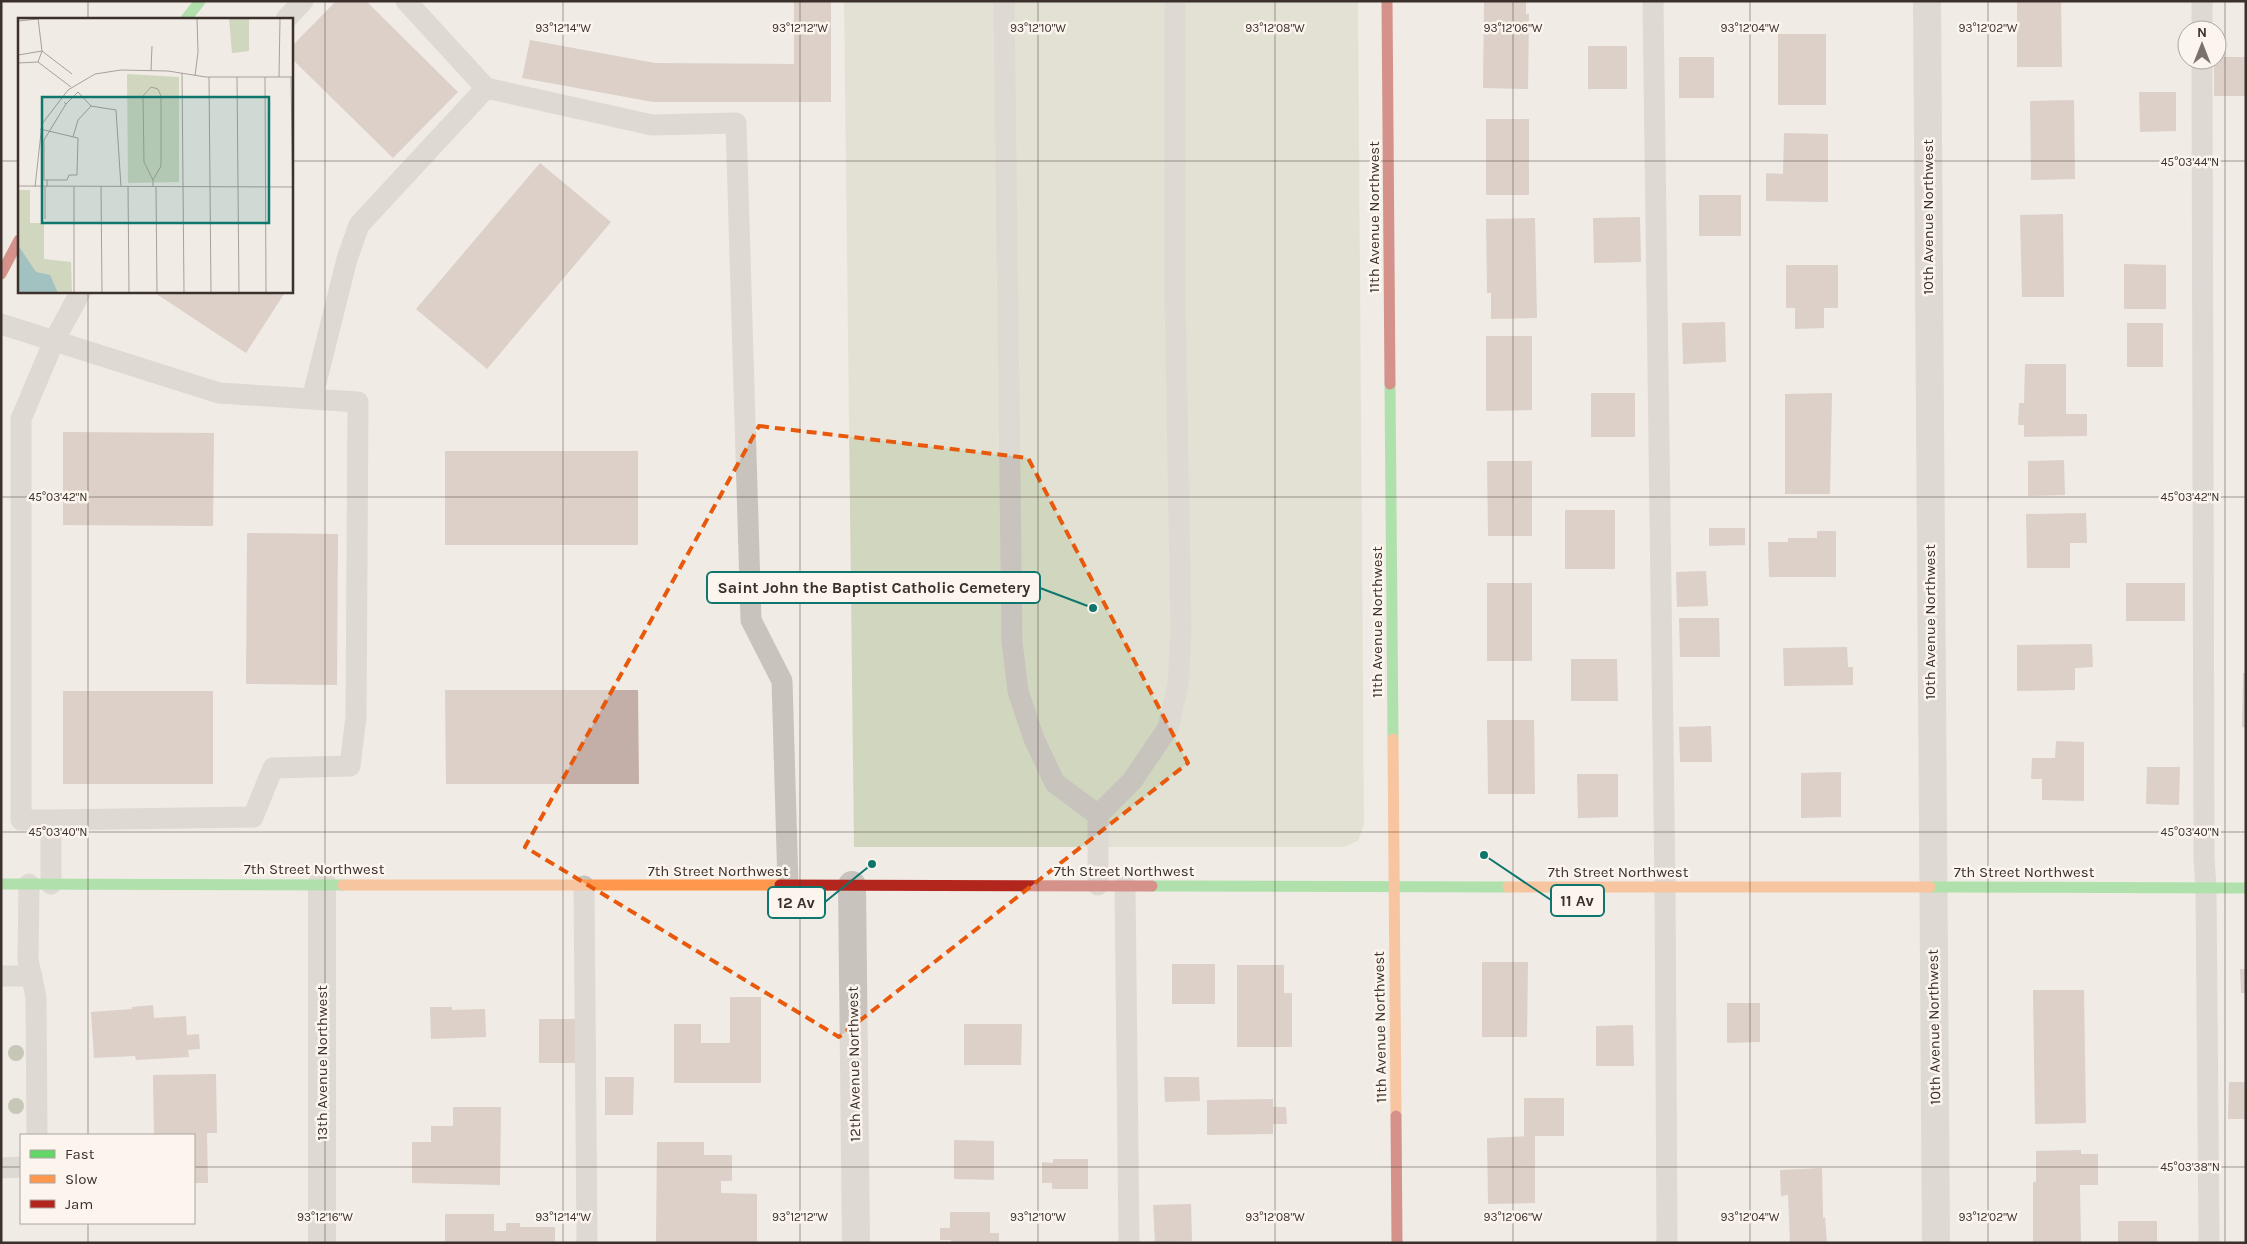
<svg xmlns="http://www.w3.org/2000/svg" width="2247" height="1244" font-family="Karla,sans-serif">
<rect width="100%" height="100%" fill="#f0ebe5"/>
<path fill="#d1d6bf" d="M844,1H1358L1364,825L1358,841L1343,847H854Z"/>
<path fill="#c3afa7" d="M336,1H366L458,92L393,158L291,58V47Z
M794,1H831V102H653L522,78L530,40L655,63L794,64Z
M1484,1H1526V14H1529L1528,89L1483,88Z
M2017,1H2061L2062,67H2017Z
M1778,34H1826V105H1778Z
M1588,46H1627V89H1588Z
M1679,57H1714V98H1679Z
M2217,57H2246V96H2214V60H2217Z
M2139,92H2176V131L2140,132Z
M2074,100L2075,179L2031,180L2030,101Z
M1486,119H1529V195H1486Z
M1784,133L1828,134V202L1766,201V173L1783,174Z
M540,163L611,222L487,369L416,309Z
M1699,195H1741V236H1699Z
M2063,214L2064,297H2022L2020,215Z
M1640,217L1641,262L1594,263L1593,218Z
M1535,218L1537,318L1491,319V293H1487L1486,219Z
M2124,264L2166,265V309H2124Z
M1786,265H1838V308H1824V328L1795,329V308H1786Z
M152,291H286L246,353Z
M1725,322L1726,362L1683,364L1682,323Z
M2127,323H2163V367H2127Z
M1486,336H1532V410L1486,411Z
M2025,364H2066V414H2087V436L2024,437V425H2018L2019,403H2024Z
M1591,393H1635V437H1591Z
M1832,393L1830,494H1785V394Z
M63,432L214,433L213,526L63,525Z
M445,451H638V545H445Z
M2064,460L2065,495L2028,496V461Z
M1487,461H1532V536H1488Z
M1565,510H1615V569H1565Z
M2086,513L2087,543H2070V568H2027L2026,514Z
M1709,528H1745V545L1709,546Z
M1817,531H1836V577H1769L1768,542H1788V538H1817Z
M247,533L338,534L337,685L246,684Z
M1706,571L1708,606L1677,607L1676,572Z
M1487,583H1532V661H1487Z
M2126,583H2185V621H2126Z
M1679,618H1719L1720,657H1680Z
M2092,644L2093,667L2075,668V690L2017,691V645Z
M1847,647L1848,667H1853V685L1784,686L1783,648Z
M1571,659H1617L1618,701H1571Z
M2243,673H2246V728L2242,727Z
M445,690H638L639,784H446Z
M63,691H213V784H63Z
M1487,720H1534L1535,794H1488Z
M1711,726L1712,762H1680L1679,727Z
M2056,741L2084,742V801L2042,800V779H2031L2032,758H2055Z
M2147,767H2180L2179,805L2146,804Z
M1841,772V817L1801,818V773Z
M1577,774H1618V817L1578,818Z
M1482,962H1528L1527,1037H1482Z
M1172,964H1215V1004H1172Z
M1237,965H1284V993H1292V1047H1237Z
M2240,969H2246V993H2241Z
M2033,990H2084L2086,1123L2035,1124Z
M730,997H761V1083H674V1024H701V1043H730Z
M1727,1003H1760V1042L1727,1043Z
M153,1005L154,1018L186,1016L187,1035L199,1034L200,1049L188,1050L189,1057L136,1060L135,1056L94,1058L91,1012L132,1009V1007Z
M430,1007H452V1010L485,1009L486,1037L431,1039Z
M539,1019H575V1063H539Z
M964,1024H1022L1021,1065H964Z
M1633,1025L1634,1066H1596V1026Z
M216,1074L217,1133H207L208,1183H194V1135H154L153,1075Z
M605,1077H634L633,1115H605Z
M1164,1077H1199L1200,1101L1165,1102Z
M2229,1082H2246V1119H2228Z
M1524,1098H1564V1136H1535V1203L1488,1204L1487,1138L1532,1136H1524Z
M1273,1099V1107H1286L1287,1124H1273V1134L1207,1135V1100Z
M453,1107H501L500,1185L412,1183V1142H431V1126H453Z
M954,1140L994,1141V1180L954,1179Z
M657,1142H704V1155H732V1181H721V1193L757,1194V1243H656Z
M2081,1150V1154H2098V1185H2080L2081,1243H2033V1182H2036V1151Z
M1053,1159H1088V1189H1052V1183H1042V1162L1053,1163Z
M1822,1168L1823,1218L1825,1217L1827,1243H1790L1788,1195L1781,1196L1780,1170Z
M1191,1204L1192,1241L1155,1242L1153,1205Z
M950,1212H990V1233H999V1243H951V1240H940V1228H950Z
M445,1214H494V1231H506V1223H520V1227H555V1243H445Z
M2118,1221H2157V1243H2118Z"/>
<g fill="none" stroke-linecap="round" stroke-linejoin="round">
<path stroke="#c9c3be" stroke-width="21" d="M406,1L486,88L652,125L736,123L751,620L782,681L788,885
M1004,1L1012,642L1018,691L1034,739L1055,783L1098,815
M1653,1L1665,887L1667,1243
M2202,1V30
M286,19L303,1
M2202,60L2204,858L2206,888L2209,1243
M1,324L219,393L358,402L356,717L350,766L273,768L253,817L51,820V884
M312,399L347,259L359,225L486,88
M51,820H21V419L54,341L81,291
M29,884L28,960L36,997L37,1135
M1098,885V815L1132,781L1168,728L1178,684L1181,633L1175,297V1
M1125,885L1129,1243
M584,886L587,1243
M1,976H32
M1,1168L21,1167"/>
<path stroke="#c9c3be" stroke-width="28" d="M1927,1L1936,1243
M322,884V1243
M852,885L856,1243"/>
<path stroke="#63d668" stroke-width="11" d="M186,19L200,1
M1390,384L1393,739
M1,884L343,885
M1152,886L1508,887
M1930,887L2246,888"/>
<path stroke="#ff974d" stroke-width="11" d="M1393,739L1396,1116
M343,885H780
M1508,887H1930"/>
<path stroke="#b3261e" stroke-width="11" d="M1387,1L1390,384
M1,274L19,240
M780,885L1152,886
M1396,1116L1397,1243"/>
</g>
<g fill="#959b80">
<circle cx="16" cy="1053" r="8"/>
<circle cx="16" cy="1106" r="8"/>
</g>
<path d="M0 0H2247V1244H0ZM759,426L1028,458L1188,763L839,1037L525,847Z" fill="#f0ebe5" fill-opacity=".55" fill-rule="evenodd"/>
<path fill="none" stroke="#e8590c" stroke-width="4" stroke-dasharray="10 6" stroke-linejoin="round" d="M759,426L1028,458L1188,763L839,1037L525,847Z"/>
<path fill="none" stroke="#3b302b" stroke-width="1" stroke-opacity="0.45" d="M88,1V19M325,1V1243M563,1V1243M800,1V1243M1038,1V1243M1275,1V1243M1513,1V1243M1750,1V1243M1988,1V1243M2225,1V1243M1,161H19M291,161H2246M88,291V1135M1,497H2246M1,832H2246M1,1167H21M194,1167H2246M88,1223V1243"/>
<g text-anchor="middle" dominant-baseline="central" stroke-width="5" stroke-linejoin="round" paint-order="stroke">
<g font-size="15" fill="#3b302b" stroke="#fbf5ee">
<text transform="translate(1374 217) rotate(-90)">11th Avenue Northwest</text>
<text transform="translate(1928 217) rotate(-90)">10th Avenue Northwest</text>
<text transform="translate(1377 622) rotate(-90)">11th Avenue Northwest</text>
<text transform="translate(1930 622) rotate(-90)">10th Avenue Northwest</text>
<text x="314" y="869">7th Street Northwest</text>
<text x="718" y="871">7th Street Northwest</text>
<text x="1124" y="871">7th Street Northwest</text>
<text x="1618" y="872">7th Street Northwest</text>
<text x="2024" y="872">7th Street Northwest</text>
<text transform="translate(1380 1027) rotate(-91)">11th Avenue Northwest</text>
<text transform="translate(1934 1027) rotate(-91)">10th Avenue Northwest</text>
<text transform="translate(322 1063) rotate(-90)">13th Avenue Northwest</text>
<text transform="translate(854 1064) rotate(-91)">12th Avenue Northwest</text>
</g>
</g>
<g transform="translate(18 18)">
<rect width="275" height="275" fill="#f0ebe5"/>
<path d="M211,0H231V33L214,35ZM109,56L161,59V164L110,165ZM0,172H12V205H26V241L53,244L54,275H0Z" fill="#d1d6bf"/>
<path d="M0,227L18,254L32,257L40,275H0Z" fill="#a1c2c1"/>
<path fill="none" stroke="#a8a09b" stroke-width="1" d="M20,0L24,33L20,44L53,69M0,3L20,1M0,37L24,33L54,56M0,45L20,44M133,53L134,28M164,55L166,275M177,58L180,34L179,0M191,59L193,275M219,59L221,275M247,59L248,275M261,59L262,0M273,59L275,194M48,86L60,74L73,88L98,92L103,169M22,111L60,120L59,157H51L49,162H29V169M55,119L60,102L73,88M29,162H26V122L48,86L46,84M135,162L126,144L125,78L133,69L140,71L143,78V148L135,162V169M0,168L275,169M17,169L24,106L50,72L77,56L103,52L150,53L188,59H275M27,169V201M56,169V275M83,169L84,275M110,169L111,275M138,169L139,275"/>
<path fill="#0f766e" fill-opacity="0.15" stroke="#0f766e" stroke-width="2.5" d="M24,79H251V205H24Z"/>
<rect width="275" height="275" fill="none" stroke="#3b302b" stroke-width="2.5"/>
</g>
<g font-size="12" text-anchor="middle" fill="#3b302b" stroke="#fbf5ee" stroke-width="5" stroke-linejoin="round" paint-order="stroke">
<text x="563" y="32">93°12'14"W</text>
<text x="800" y="32">93°12'12"W</text>
<text x="1038" y="32">93°12'10"W</text>
<text x="1275" y="32">93°12'08"W</text>
<text x="1513" y="32">93°12'06"W</text>
<text x="1750" y="32">93°12'04"W</text>
<text x="1988" y="32">93°12'02"W</text>
<text x="2190" y="166">45°03'44"N</text>
<text x="58" y="501">45°03'42"N</text>
<text x="2190" y="501">45°03'42"N</text>
<text x="58" y="836">45°03'40"N</text>
<text x="2190" y="836">45°03'40"N</text>
<text x="2190" y="1171">45°03'38"N</text>
<text x="325" y="1221">93°12'16"W</text>
<text x="563" y="1221">93°12'14"W</text>
<text x="800" y="1221">93°12'12"W</text>
<text x="1038" y="1221">93°12'10"W</text>
<text x="1275" y="1221">93°12'08"W</text>
<text x="1513" y="1221">93°12'06"W</text>
<text x="1750" y="1221">93°12'04"W</text>
<text x="1988" y="1221">93°12'02"W</text>
</g>
<path fill="none" stroke="#0f766e" stroke-width="2" d="M1093 608L1040 588M1484 855L1551 900M872 864L825 902"/>
<g fill="#0f766e" stroke="#fbf5ee" stroke-width="2">
<circle cx="1093" cy="608" r="5"/>
<circle cx="1484" cy="855" r="5"/>
<circle cx="872" cy="864" r="5"/>
</g>
<g fill="#fbf5ee" stroke="#0f766e" stroke-width="2">
<rect x="707" y="572" width="333" height="31" rx="5"/>
<rect x="1551" y="885" width="53" height="31" rx="5"/>
<rect x="768" y="887" width="57" height="31" rx="5"/>
</g>
<g font-size="16" text-anchor="middle" font-weight="bold" fill="#3b302b">
<text x="874" y="593">Saint John the Baptist Catholic Cemetery</text>
<text x="1577" y="906">11 Av</text>
<text x="796" y="908">12 Av</text>
</g>
<rect width="2247" height="1244" fill="none" stroke="#3b302b" stroke-width="5"/>
<rect x="20" y="1134" width="175" height="90" fill="#fbf5ee" stroke="#aea6a0"/>
<rect x="30" y="1150" width="25" height="8" fill="#63d668" stroke="#aea6a0"/>
<text x="65" y="1159" font-size="15" fill="#3b302b">Fast</text>
<rect x="30" y="1175" width="25" height="8" fill="#ff974d" stroke="#aea6a0"/>
<text x="65" y="1184" font-size="15" fill="#3b302b">Slow</text>
<rect x="30" y="1200" width="25" height="8" fill="#b3261e" stroke="#aea6a0"/>
<text x="65" y="1209" font-size="15" fill="#3b302b">Jam</text>
<g transform="translate(2202 45)"><circle r="24" fill="#fbf5ee" stroke="#aea6a0"/>
<path d="M0-4L9 19L0 12L-9 19Z" fill="#7a716c"/>
<text y="-8" font-size="14" font-weight="bold" text-anchor="middle" fill="#3b302b">N</text>
</g>
</svg>
